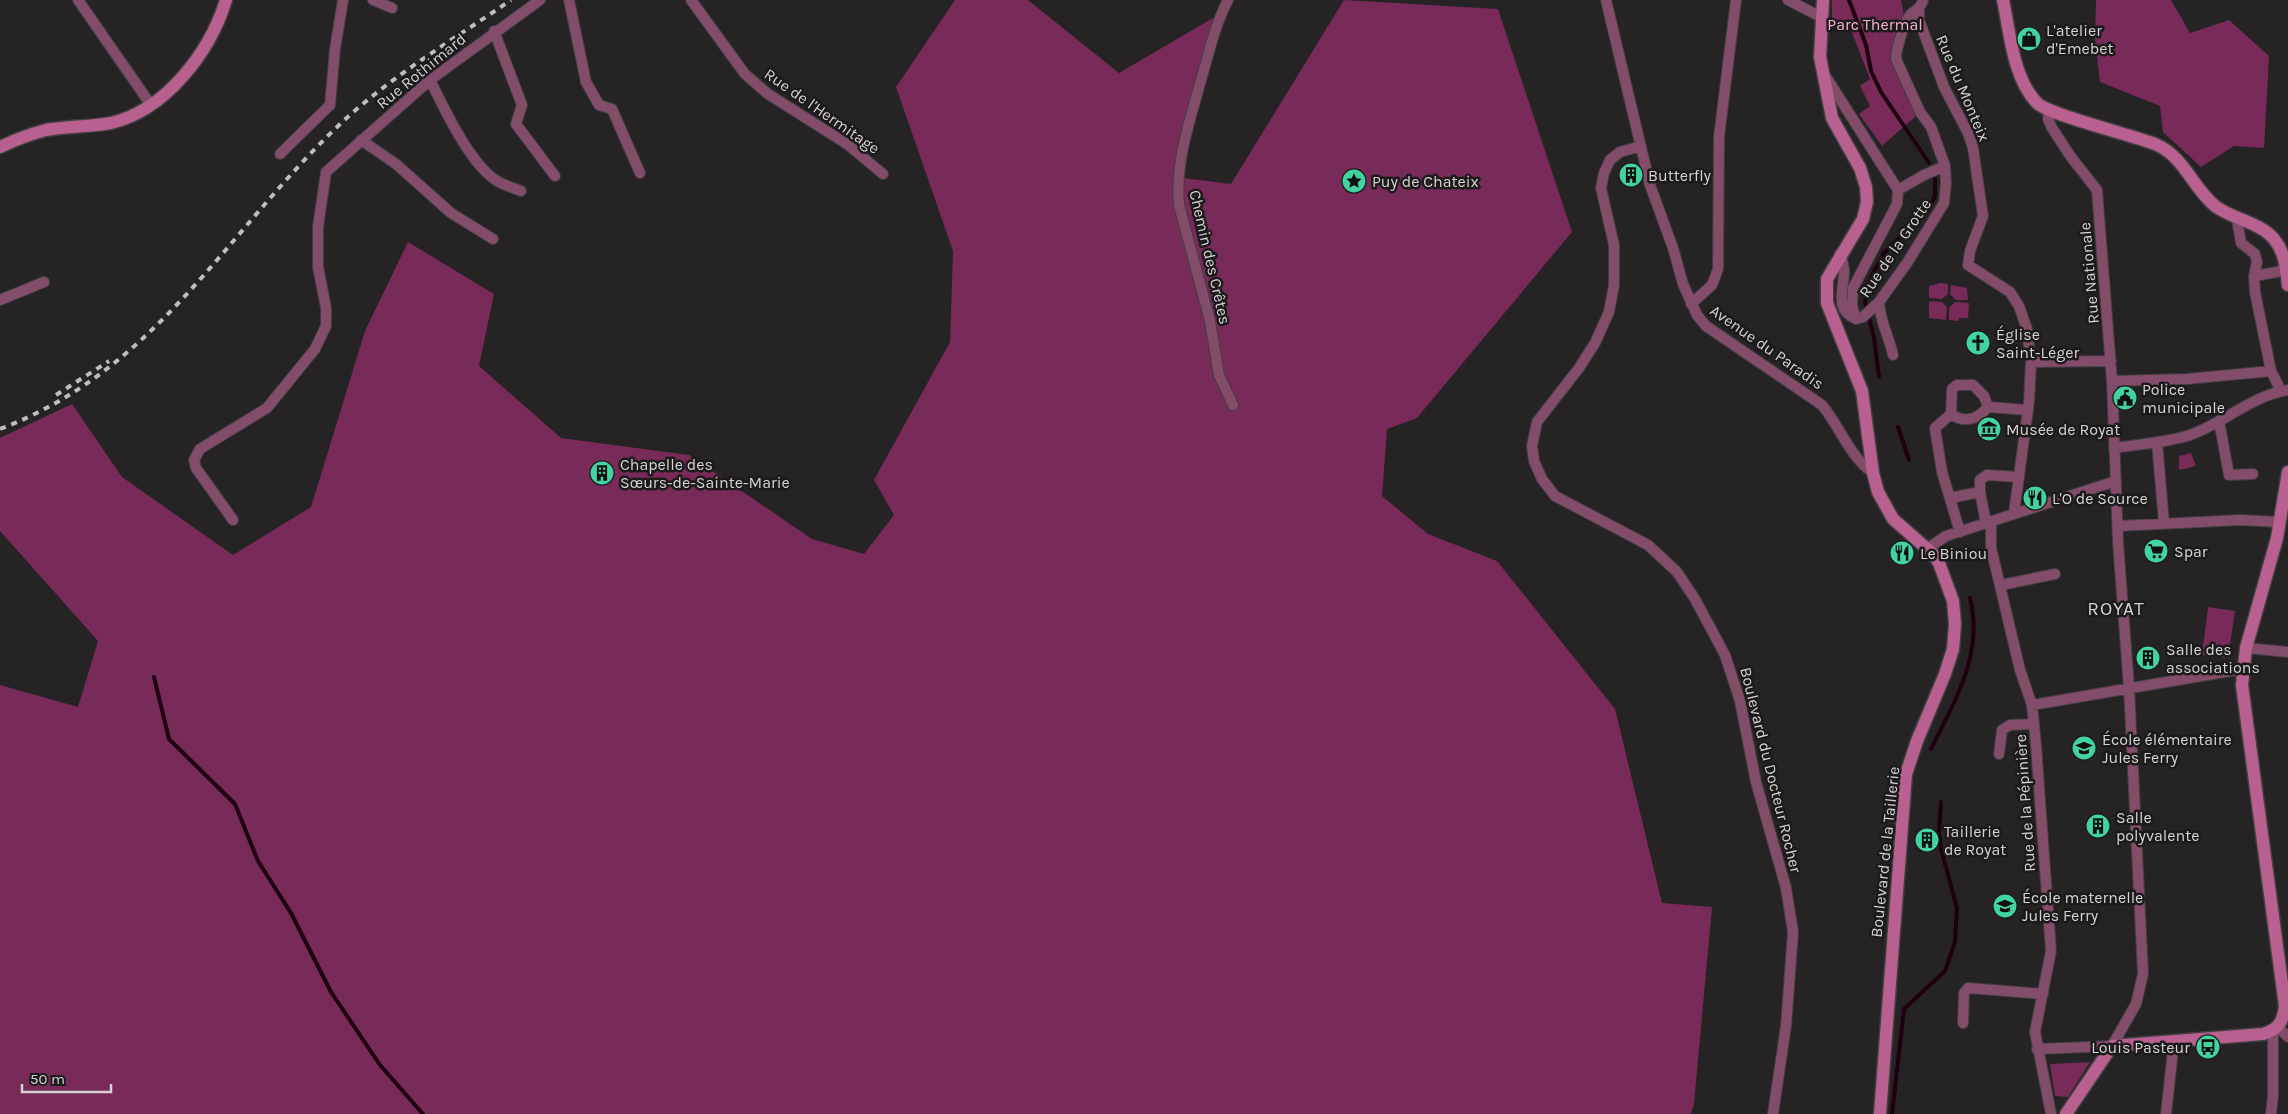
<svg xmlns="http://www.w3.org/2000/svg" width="2288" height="1114" font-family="Karla,sans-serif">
<rect width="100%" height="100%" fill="#262325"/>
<path fill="#782a58" d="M955,0H1028L1119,73L1213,18L1175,177L1231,184L1344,0L1498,9L1572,232L1417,418L1387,429L1382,496L1428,534L1497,561L1615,709L1662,903L1712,907L1694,1104L1691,1114H0V685L78,707L98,641L0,531V438L72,404L122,477L233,555L311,507L365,331L408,242L494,294L479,366L561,438L689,455L812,539L864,554L894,515L874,480L950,342L953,251L896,87Z
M1832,0H1901L1904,15L1891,58L1916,116L1882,146L1859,114L1870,106L1860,86L1870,79L1848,22H1832Z
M2096,0H2171L2190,33L2229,20L2269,56L2264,148L2234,146L2201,167L2163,132L2160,106L2100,82L2095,39Z
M1940,283L1948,284V294L1942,299L1929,298V286Z
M1951,285L1967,288L1968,300H1956L1950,294Z
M1929,301L1942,302L1947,307L1946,320L1929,318Z
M1955,302L1969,303L1968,318H1959L1958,321L1949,320V308Z
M2191,453L2196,466L2179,470V456Z
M2208,607L2235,611L2228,658L2202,655Z
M2090,1062L2068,1097L2055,1096L2050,1064Z"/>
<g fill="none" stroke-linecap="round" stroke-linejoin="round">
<path stroke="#1f0011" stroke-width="4" d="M1849,0L1866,45L1871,71L1881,92L1929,163
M1879,377L1874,338L1865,302L1869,281L1884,253L1928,210L1935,196V179
M1898,427L1909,460
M154,677L169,739L235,804L258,861L291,913L331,992L380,1065L423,1114
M1931,749C1955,700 1984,654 1970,598
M1892,1114L1904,1009L1945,971L1955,942L1957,908L1941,849L1939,832L1941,802"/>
<defs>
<path id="minor" d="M78,0L151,105
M373,0L392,8
M569,0L586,82L599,105L612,109L640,173
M691,0L745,74L768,94L847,144L883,174
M1228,0C1215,25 1209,53 1201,80C1190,121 1175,162 1179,205L1210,321L1219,375L1233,405
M1606,0L1650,185L1673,248L1683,284L1697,315L1706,326L1822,405C1840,427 1850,457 1873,473
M1788,0L1821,17
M1919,10V20L1944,87L1968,133L1973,148L1983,216L1970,251L1968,265L2010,292L2019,306L2027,329L2031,362L2029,402L2014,513
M494,31L522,105L516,124L555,176
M1826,77L1898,190L1897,204L1853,288L1852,306L1856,319
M430,80C444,108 471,167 499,182C506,186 514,188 521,191
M361,140L396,164L451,213L493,239
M1641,146L1620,152L1610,160L1604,173L1601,188L1614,245V285L1609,312L1595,343L1579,368L1537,422L1532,446L1534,461L1542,479L1555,496L1648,545L1677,572L1695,599L1725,655L1740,701L1756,782L1786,888L1793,932L1786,1026L1773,1114
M280,154L330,105L335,49L343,0
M1898,190L1924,175L1945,166
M2237,219L2241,243L2255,254L2257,262L2254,276L2255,292L2271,371L2281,391
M1840,254C1842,260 1845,267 1844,274C1843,290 1835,311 1856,319
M2254,276L2277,272L2288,267
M0,300L44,282
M1879,302C1880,322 1889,336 1893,355
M1691,304L1712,285L1718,269L1719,137L1736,0
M1856,319L1863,317L1879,302L1907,263L1944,203L1946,183L1945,166L1931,127L1920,112L1896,59C1896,50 1904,21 1911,14C1917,9 1920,9 1923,0
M2031,362L2111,361
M2112,381L2187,379L2271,371
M1951,414C1965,424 1978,419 1988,407L2027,410
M2219,421L2229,475L2253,474
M2157,442L2164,523
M2114,448C2139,444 2166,443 2190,435C2224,423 2251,396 2288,390
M1950,498L1980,492
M233,520L196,468L194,460L200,449L267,408L315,349L326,326V308L318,267V227L326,172L430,80L540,0
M1991,522V548L2020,670L2032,705L2036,745L2051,951L2035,1032L2051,1114
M1986,523L1980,492V480L1987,475L2019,477
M2118,526L2240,520L2280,522
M1960,532L1942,472L1935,428L1951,414L1952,389L1957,385H1973L1984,396L1988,407
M1927,549L1946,536L2116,481
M2001,585L2055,574
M2246,648L2288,652
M2032,705L2242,669
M1999,754L2002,730L2010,725L2034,724
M1963,1023L1964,993L1968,988L2043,994
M2278,1027L2288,1037
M2037,1049L2112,1046L2136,1004L2143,974L2129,688L2118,542L2112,381L2097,190L2071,157L2052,128L2048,119L2049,110
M2166,1114L2174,1041
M2271,1114L2273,1096V1031"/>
<path id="secondary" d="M1823,0L1820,57L1832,118L1860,168L1866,187L1867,202L1863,219L1827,279V303L1862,391L1873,473L1878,492L1893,519L1933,554L1939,563L1953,601L1955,624L1953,649L1945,674L1917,741L1906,774L1880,1114
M2003,0C2010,33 2013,78 2037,103C2049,115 2132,135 2155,144C2184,156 2192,187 2215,206C2232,219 2260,222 2274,239C2285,252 2286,268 2288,285
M0,147C15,140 30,134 46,130C68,126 90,127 111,123C166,110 210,52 226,0
M2066,1114L2112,1046L2263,1034C2279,1029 2283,1022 2285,1006L2242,685L2246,648L2277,538L2288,472"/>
</defs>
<use href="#minor" stroke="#423f41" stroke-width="12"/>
<use href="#secondary" stroke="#423f41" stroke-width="15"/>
<use href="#minor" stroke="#834c69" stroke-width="10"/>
<use href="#secondary" stroke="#b86090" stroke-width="12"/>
<path stroke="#bfbdbe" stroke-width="4" stroke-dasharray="6 6" stroke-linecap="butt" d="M56,395L109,361
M0,429C156,370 224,235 337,127C389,77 453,40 511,0"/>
</g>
<defs>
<symbol id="shop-disc" viewBox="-11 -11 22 22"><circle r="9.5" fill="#41d4a1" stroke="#1d1a1b"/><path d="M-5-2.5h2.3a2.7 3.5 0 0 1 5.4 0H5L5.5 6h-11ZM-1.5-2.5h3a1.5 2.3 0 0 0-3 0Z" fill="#111"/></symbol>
<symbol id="building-disc" viewBox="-11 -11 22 22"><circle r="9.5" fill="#41d4a1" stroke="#1d1a1b"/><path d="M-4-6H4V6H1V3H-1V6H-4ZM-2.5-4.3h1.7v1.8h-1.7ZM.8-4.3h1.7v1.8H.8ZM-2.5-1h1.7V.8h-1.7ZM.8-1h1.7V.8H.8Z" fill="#111"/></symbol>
<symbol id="sight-disc" viewBox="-11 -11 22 22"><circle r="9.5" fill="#41d4a1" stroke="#1d1a1b"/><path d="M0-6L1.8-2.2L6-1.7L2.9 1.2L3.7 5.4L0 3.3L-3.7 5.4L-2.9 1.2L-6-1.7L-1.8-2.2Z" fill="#111"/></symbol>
<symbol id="church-disc" viewBox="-11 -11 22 22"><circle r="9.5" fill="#41d4a1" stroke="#1d1a1b"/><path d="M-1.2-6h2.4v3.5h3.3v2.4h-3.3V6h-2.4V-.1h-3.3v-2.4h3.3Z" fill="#111"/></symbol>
<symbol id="civic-disc" viewBox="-11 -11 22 22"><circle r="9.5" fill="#41d4a1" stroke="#1d1a1b"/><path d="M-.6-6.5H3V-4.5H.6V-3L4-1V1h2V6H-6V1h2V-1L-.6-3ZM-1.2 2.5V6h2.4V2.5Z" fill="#111"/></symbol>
<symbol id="museum-disc" viewBox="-11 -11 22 22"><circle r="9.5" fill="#41d4a1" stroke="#1d1a1b"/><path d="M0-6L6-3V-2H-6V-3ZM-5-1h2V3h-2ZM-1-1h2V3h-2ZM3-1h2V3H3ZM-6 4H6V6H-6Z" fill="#111"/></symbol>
<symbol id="restaurant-disc" viewBox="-11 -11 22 22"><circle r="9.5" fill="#41d4a1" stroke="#1d1a1b"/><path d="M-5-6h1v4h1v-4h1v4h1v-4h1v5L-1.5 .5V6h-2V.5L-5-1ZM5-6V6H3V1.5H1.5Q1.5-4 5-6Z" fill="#111"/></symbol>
<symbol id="supermarket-disc" viewBox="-11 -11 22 22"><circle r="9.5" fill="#41d4a1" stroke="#1d1a1b"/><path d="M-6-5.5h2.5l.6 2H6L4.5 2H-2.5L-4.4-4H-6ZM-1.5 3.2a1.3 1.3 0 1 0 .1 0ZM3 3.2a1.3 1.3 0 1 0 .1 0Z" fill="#111"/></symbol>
<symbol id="school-disc" viewBox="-11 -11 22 22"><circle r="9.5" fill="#41d4a1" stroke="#1d1a1b"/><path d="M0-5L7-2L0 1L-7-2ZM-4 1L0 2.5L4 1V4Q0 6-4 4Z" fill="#111"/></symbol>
<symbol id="bus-disc" viewBox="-11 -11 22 22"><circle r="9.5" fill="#41d4a1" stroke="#1d1a1b"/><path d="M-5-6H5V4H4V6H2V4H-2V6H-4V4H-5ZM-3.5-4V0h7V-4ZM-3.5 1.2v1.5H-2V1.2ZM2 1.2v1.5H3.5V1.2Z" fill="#111"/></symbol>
</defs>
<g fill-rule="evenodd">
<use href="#shop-disc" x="2015" y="25" width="28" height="28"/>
<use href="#building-disc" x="1617" y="161" width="28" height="28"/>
<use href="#sight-disc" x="1340" y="167" width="28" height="28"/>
<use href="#church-disc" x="1964" y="329" width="28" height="28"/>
<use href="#civic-disc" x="2111" y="384" width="28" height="28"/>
<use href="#museum-disc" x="1975" y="415" width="28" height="28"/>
<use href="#building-disc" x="588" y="459" width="28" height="28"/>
<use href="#restaurant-disc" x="2021" y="484" width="28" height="28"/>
<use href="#supermarket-disc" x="2142" y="537" width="28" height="28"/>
<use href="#restaurant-disc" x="1888" y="539" width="28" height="28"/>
<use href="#building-disc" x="2134" y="644" width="28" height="28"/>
<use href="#school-disc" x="2070" y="734" width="28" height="28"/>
<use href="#building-disc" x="2084" y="812" width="28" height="28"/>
<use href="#building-disc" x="1913" y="826" width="28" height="28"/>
<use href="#school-disc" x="1991" y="892" width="28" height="28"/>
<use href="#bus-disc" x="2194" y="1033" width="28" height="28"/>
</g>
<g text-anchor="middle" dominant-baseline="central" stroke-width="5" stroke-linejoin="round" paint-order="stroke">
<g font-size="16" fill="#f9b2d6" stroke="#1d1a1b">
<text x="1875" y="24">Parc Thermal</text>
</g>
<g font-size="16" fill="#d5d3d4" stroke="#1d1a1b" text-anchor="start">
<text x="2046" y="30">L'atelier<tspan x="2046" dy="18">d'Emebet</tspan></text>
<text x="1648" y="175">Butterfly</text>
<text x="1372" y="181">Puy de Chateix</text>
<text x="1996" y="334">Église<tspan x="1996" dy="18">Saint-Léger</tspan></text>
<text x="2142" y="389">Police<tspan x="2142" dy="18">municipale</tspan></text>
<text x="2006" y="429">Musée de Royat</text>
<text x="620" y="464">Chapelle des<tspan x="620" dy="18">Sœurs-de-Sainte-Marie</tspan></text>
<text x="2052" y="498">L'O de Source</text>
<text x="2174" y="551">Spar</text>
<text x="1920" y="553">Le Biniou</text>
<text x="2166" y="649">Salle des<tspan x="2166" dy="18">associations</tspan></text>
<text x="2102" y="739">École élémentaire<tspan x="2102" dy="18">Jules Ferry</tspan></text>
<text x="2116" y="817">Salle<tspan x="2116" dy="18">polyvalente</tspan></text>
<text x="1944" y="831">Taillerie<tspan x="1944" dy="18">de Royat</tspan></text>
<text x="2022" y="897">École maternelle<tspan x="2022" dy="18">Jules Ferry</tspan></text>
<text x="2190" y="1047" text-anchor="end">Louis Pasteur</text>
</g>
<g font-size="16" fill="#d5d3d4" stroke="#1d1a1b">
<text transform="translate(421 71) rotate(-39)">Rue Rothimard</text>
<text transform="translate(1963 88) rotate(67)">Rue du Monteix</text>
<text transform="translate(822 111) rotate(35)">Rue de l'Hermitage</text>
<text transform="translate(1895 248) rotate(-56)">Rue de la Grotte</text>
<text transform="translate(1210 257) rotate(77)">Chemin des Crêtes</text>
<text transform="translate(2089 273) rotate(-95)">Rue Nationale</text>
<text transform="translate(1767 347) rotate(35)">Avenue du Paradis</text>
<text transform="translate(1771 770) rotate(76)">Boulevard du Docteur Rocher</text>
<text transform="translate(2025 803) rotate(-94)">Rue de la Pépinière</text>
<text transform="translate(1885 852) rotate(-84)">Boulevard de la Taillerie</text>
</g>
<g font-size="19" letter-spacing="1" fill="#d5d3d4" stroke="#1d1a1b">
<text x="2116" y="609">ROYAT</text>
</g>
</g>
<path d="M22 1084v8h89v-8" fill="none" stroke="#d5d3d4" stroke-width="2.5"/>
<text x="30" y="1084" font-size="15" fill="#d5d3d4" stroke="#1d1a1b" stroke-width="4" paint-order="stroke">50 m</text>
</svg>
